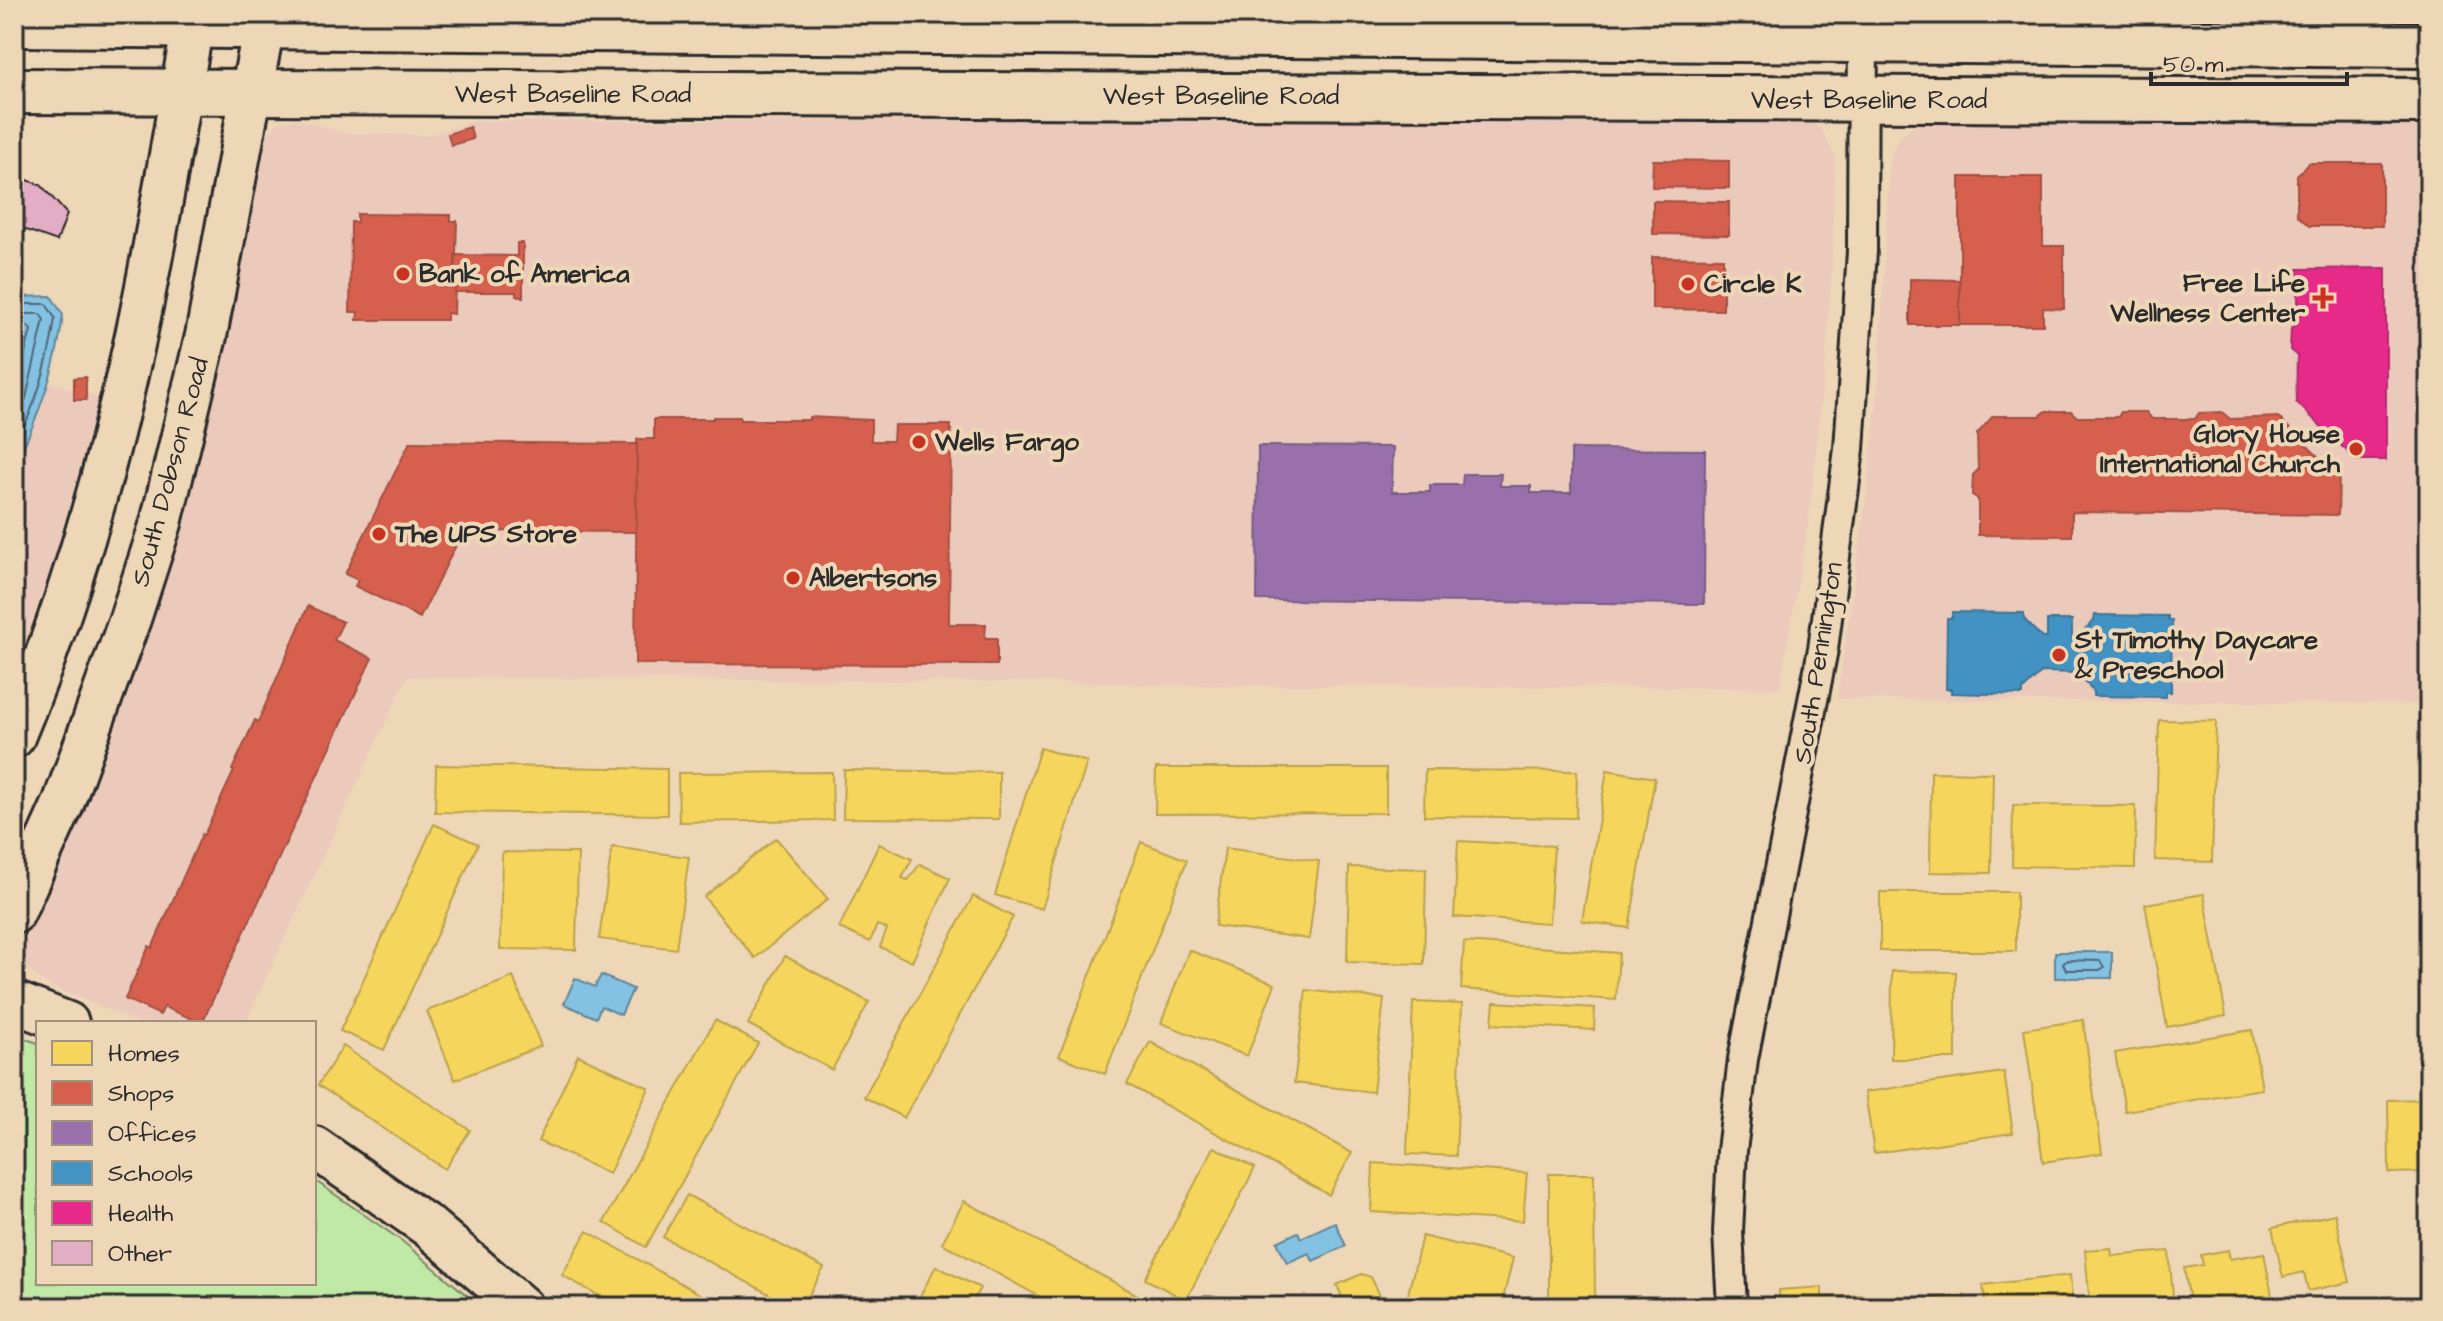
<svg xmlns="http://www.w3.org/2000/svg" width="2443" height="1321" font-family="'Architects Daughter',sans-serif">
<rect width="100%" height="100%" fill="#eed7b7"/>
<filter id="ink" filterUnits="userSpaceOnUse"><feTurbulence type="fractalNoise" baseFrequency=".0125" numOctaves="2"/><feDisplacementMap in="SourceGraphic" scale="16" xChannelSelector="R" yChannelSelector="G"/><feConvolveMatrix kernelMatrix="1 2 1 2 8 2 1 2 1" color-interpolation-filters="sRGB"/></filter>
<g filter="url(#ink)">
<path fill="#ebcabc" d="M1449,14H1816L1799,19Z
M1905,14H2429V23L1929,21L1910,18Z
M297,119L346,133L429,135L473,121L1792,119L1810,123L1821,128L1835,156L1832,267L1826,357L1808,524L1780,688L1136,685V683L407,677L245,1023H138L44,983L27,969L21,949L95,777L174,556L201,450L268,133L280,122Z
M1924,123L2429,124V704L1837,699L1864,515L1878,390L1889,164L1895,144L1902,135L1912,127Z
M49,382L99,397L50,574L14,666V456L20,454L43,405Z"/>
<path fill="#c0e9a5" stroke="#768a68" stroke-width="2" d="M14,1035L38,1043V1283H314V1180L402,1241L481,1307H14Z"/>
<path fill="#84c2e4" stroke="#60869a" stroke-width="2" d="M51,296L63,315C57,365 41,409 20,455L14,456V297Z
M2055,952H2112V978H2055Z
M601,975L633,989L621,1015L601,1006L596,1018L564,1004L575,978L595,987Z
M1335,1222L1346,1246L1313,1261L1309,1253L1287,1263L1277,1242L1298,1232L1301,1238Z"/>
<path fill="#f6d55c" stroke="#b9a24d" stroke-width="2" d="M2159,720L2216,721L2212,862L2155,860Z
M1040,748L1087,762L1042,909L995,895Z
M436,765L667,769V815L435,812Z
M1156,768H1386V813L1155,814Z
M844,770L999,772V819L843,818Z
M1425,770L1577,771L1576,818L1424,816Z
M1607,770L1655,778L1629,928L1582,921Z
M832,772L833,820L679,822L678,773Z
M1931,772L1993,773L1991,873L1930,872Z
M2013,805L2136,806L2135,868L2012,866Z
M434,824L478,844L384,1050L340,1031Z
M776,838L828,899L755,958L704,897Z
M1458,841L1554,846L1549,923L1454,917Z
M1141,842L1187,860L1105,1074L1059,1056Z
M879,844L912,859L902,878L908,880L920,864L950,878L912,962L880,947L887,929L877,925L870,942L839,928Z
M612,847L689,857L676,949L599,939Z
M1225,848L1319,861L1309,939L1215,926Z
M502,852L578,853L576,950L500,949Z
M1349,867L1426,869L1424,964L1347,962Z
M1880,892H2016V951H1880Z
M2204,894L2226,1016L2167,1027L2145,904Z
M973,896L1013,917L904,1118L864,1097Z
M1464,942L1619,953L1616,1000L1461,989Z
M1189,950L1275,984L1247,1056L1161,1023Z
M785,956L869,1002L832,1070L748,1024Z
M1892,971L1956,972V1059H1891Z
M513,977L541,1046L455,1080L427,1011Z
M1306,990L1384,999L1373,1092L1294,1083Z
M1413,1002L1462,1004L1456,1156L1407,1154Z
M1494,1002L1595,1008L1594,1030L1492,1024Z
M715,1020L758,1043L646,1247L604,1222Z
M2083,1020L2102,1153L2043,1162L2024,1029Z
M2252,1030L2262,1089L2125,1111L2115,1053Z
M1150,1042L1352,1153L1329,1195L1127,1084Z
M343,1046L470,1130L445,1169L318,1085Z
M578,1055L649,1088L609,1174L538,1141Z
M2004,1072L2013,1133L1874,1153L1865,1092Z
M2429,1099V1172L2389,1173L2388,1100Z
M1214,1147L1255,1168L1186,1300L1145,1279Z
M1373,1163L1527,1173L1523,1221L1371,1212Z
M1549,1174H1594L1595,1307H1549Z
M687,1195L824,1268L802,1307H793L663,1237Z
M964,1201L1132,1292L1160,1307H1058L942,1243Z
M2335,1214L2350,1282L2308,1291L2304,1272L2283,1277L2272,1228Z
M587,1231L723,1307H619L562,1275Z
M1422,1236L1513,1258L1501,1307H1405Z
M2111,1248L2112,1256L2169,1251L2174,1307H2090L2085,1250Z
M2228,1250L2230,1259L2264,1253L2272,1296L2212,1307H2191L2184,1268L2203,1265L2201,1255Z
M936,1266L980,1288L970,1307H914Z
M1361,1274L1371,1277L1383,1302L1377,1304L1378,1307H1346L1337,1285Z
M2070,1275L2073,1307H1986L1983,1285Z
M1822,1287V1297L1863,1295L1864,1307H1780L1779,1290Z
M1964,1295L1965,1307H1884L1883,1303Z"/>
<path fill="#d6604d" stroke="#a35043" stroke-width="2" d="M470,127L473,139L451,145L448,134Z
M1653,160L1729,161V188L1652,187Z
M2309,163H2382V226H2309L2297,215V175Z
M1960,177H2043V246H2064V309L2043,308V325H1960Z
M1653,201L1729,202V235L1653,234Z
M357,214L451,215V221H457L454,314L447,313V320H357L358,312H350L351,222H357Z
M517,243H523V297L516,296V292H455V255L517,256Z
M1652,257L1723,258V310L1652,309Z
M1910,279L1960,280V325H1910Z
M86,377V400H74V378Z
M2046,411H2071L2077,417H2118L2121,412H2146L2152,419H2195L2199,413L2222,412L2230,419L2278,417L2339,477L2338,515L2072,512V536L1978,535V499L1972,495L1973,475L1978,470L1977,434L1993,416H2040Z
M713,417H740V420H809V417L871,420V441H893L894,425H951L949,624H986L985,638H997V665L635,664L637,439H654V419H713Z
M410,442L637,444L636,532L463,531L420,618L355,586L358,580L345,574Z
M308,606L343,622L334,640L372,658L202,1023L164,1007L160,1015L125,999L149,946L152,948L202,834L204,835L234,771L232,770L255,720L258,722Z"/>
<path fill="#9970ab" stroke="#785b85" stroke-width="2" d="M1258,446L1393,447L1392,492H1430V485H1462L1463,474H1501L1500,486H1531V493H1571V449L1705,450L1704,604L1257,600Z"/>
<path fill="#4393c3" stroke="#3c7495" stroke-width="2" d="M1952,612L2024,613V619L2042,638H2047V620H2072V637H2077L2094,621L2095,615L2168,616V620H2172L2171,692H2166V697L2093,696V690L2076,673L2042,672L2023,690V695L1951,693V689H1946L1947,618H1952Z"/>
<path fill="#e7298a" stroke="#af2a6e" stroke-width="2" d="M2386,268V460H2356L2296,402L2297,356L2290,350L2291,328L2298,323V269Z"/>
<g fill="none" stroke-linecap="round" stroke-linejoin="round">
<path stroke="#4f6775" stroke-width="2" d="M14,304H46L55,318C49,363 35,407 14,448
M14,314H40L44,320L26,398L14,424
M14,326H28L31,330L14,395
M2067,960L2100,961L2104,967L2100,970H2066L2063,964Z"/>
</g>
<path fill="#e3adc6" stroke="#2b2b2b" stroke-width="2" d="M14,175L41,185L67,214L57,241L15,226L23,205L14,202Z"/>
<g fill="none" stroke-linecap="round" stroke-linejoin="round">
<defs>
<path id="street" d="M1732,1307L1728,1232L1732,1151L1743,1059L1823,649L1849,449L1862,251L1863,14"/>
<path id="secondary" d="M14,737C66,612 104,481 133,349C158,238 174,125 195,14
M14,913L63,804L130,619L161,523L206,336L266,14
M14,1002L68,1023
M314,1147L429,1227L522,1307"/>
<path id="primary" d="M14,24L2429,45
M14,91L2429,101"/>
</defs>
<use href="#street" stroke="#2b2b2b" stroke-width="34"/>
<use href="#secondary" stroke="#2b2b2b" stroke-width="46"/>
<use href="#primary" stroke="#2b2b2b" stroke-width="50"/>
<use href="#street" stroke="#eed7b7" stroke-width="28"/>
<use href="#secondary" stroke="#eed7b7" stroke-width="40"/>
<use href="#primary" stroke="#eed7b7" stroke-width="44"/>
</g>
</g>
<g fill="#c8321e" stroke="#eed7b7" stroke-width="3">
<circle cx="403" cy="274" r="8"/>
<circle cx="1688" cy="284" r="8"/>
<path d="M2319 286h8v8h8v8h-8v8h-8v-8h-8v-8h8z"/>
<circle cx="919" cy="442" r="8"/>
<circle cx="2356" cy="449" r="8"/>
<circle cx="379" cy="534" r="8"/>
<circle cx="793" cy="578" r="8"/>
<circle cx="2059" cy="655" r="8"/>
</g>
<g text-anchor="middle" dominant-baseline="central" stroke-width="8" stroke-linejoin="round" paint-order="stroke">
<g font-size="26" fill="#2b2b2b" stroke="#eed7b7">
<text x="573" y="94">West Baseline Road</text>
<text x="1221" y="96">West Baseline Road</text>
<text x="1869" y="100">West Baseline Road</text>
<text transform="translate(170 472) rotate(-75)">South Dobson Road</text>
<text transform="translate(1818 663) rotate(-81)">South Pennington</text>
</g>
<g font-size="26" font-weight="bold" fill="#2b2b2b" stroke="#eed7b7" text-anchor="start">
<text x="419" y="274">Bank of America</text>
<text x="2305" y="283" text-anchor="end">Free Life<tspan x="2305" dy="30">Wellness Center</tspan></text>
<text x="1704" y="284">Circle K</text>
<text x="2340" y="434" text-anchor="end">Glory House<tspan x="2340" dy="30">International Church</tspan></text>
<text x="935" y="442">Wells Fargo</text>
<text x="395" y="534">The UPS Store</text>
<text x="809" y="578">Albertsons</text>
<text x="2075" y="640">St Timothy Daycare<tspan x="2075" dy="30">&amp; Preschool</tspan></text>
</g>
</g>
<rect width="2443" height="1321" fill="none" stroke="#eed7b7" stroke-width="48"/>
<rect x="24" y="24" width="2395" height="1273" fill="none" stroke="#2b2b2b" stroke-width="3" filter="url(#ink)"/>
<rect x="36" y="1021" width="280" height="264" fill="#eed7b7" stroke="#a0927f" stroke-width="2"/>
<rect x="52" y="1041" width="40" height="24" fill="#f6d55c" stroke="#a0927f" stroke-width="2"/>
<text x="108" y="1061" font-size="24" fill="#2b2b2b">Homes</text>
<rect x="52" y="1081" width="40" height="24" fill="#d6604d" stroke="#a0927f" stroke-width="2"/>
<text x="108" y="1101" font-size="24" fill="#2b2b2b">Shops</text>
<rect x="52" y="1121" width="40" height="24" fill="#9970ab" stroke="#a0927f" stroke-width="2"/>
<text x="108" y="1141" font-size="24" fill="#2b2b2b">Offices</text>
<rect x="52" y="1161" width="40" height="24" fill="#4393c3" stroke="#a0927f" stroke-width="2"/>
<text x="108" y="1181" font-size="24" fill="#2b2b2b">Schools</text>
<rect x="52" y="1201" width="40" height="24" fill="#e7298a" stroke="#a0927f" stroke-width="2"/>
<text x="108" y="1221" font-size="24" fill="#2b2b2b">Health</text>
<rect x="52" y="1241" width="40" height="24" fill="#e3adc6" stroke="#a0927f" stroke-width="2"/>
<text x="108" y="1261" font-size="24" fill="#2b2b2b">Other</text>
<path d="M2151 72v12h196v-12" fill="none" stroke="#2b2b2b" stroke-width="4"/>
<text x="2163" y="72" font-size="24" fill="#2b2b2b" stroke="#eed7b7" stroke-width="6" paint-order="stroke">50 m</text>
</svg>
